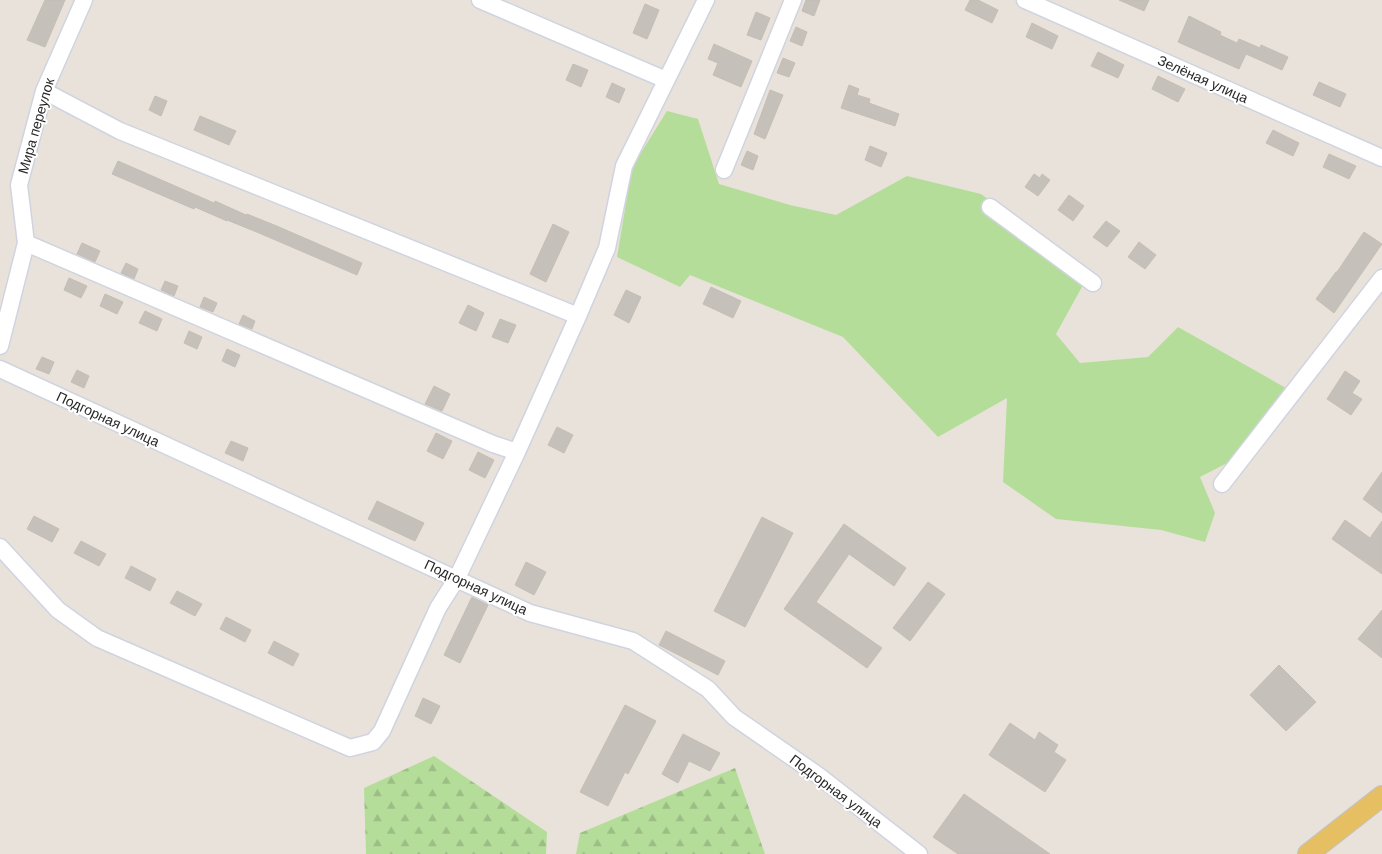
<svg xmlns="http://www.w3.org/2000/svg" width="1382" height="854" font-family="Arial,sans-serif">
<defs>
<pattern id="forest-firs" width="22" height="20" patternUnits="userSpaceOnUse" patternTransform="scale(1.25)"><rect width="22" height="20" fill="#b5dd9a"/><path d="M5 1l3.5 6h-7zM16 11l3.5 6h-7z" fill="#9cbe85"/></pattern>
</defs>
<rect width="100%" height="100%" fill="#e9e2da"/>
<path fill="url(#forest-firs)" d="M434,756L547,832L546,854H366L364,788Z
M735,768L765,854H576L580,833Z"/>
<path fill="#b5dd9a" d="M667,111L698,119L719,184L790,205L836,215L907,176L981,194L1061,252L1088,276L1056,334L1080,363L1148,357L1178,327L1286,388L1233,460L1200,477L1215,513L1205,542L1161,530L1056,519L1003,482L1007,398L938,437L843,337L690,275L680,287L617,257L632,167Z"/>
<path fill="#c5c0b9" stroke="#c4beb4" d="M45,0H65L45,47L27,40Z
M806,0H820L814,16L802,11Z
M970,0H978L998,10L992,23L965,10Z
M1119,0H1149L1144,11Z
M645,4L659,10L647,39L633,33Z
M756,12L770,18L761,40L747,35Z
M1189,16L1221,32L1220,35L1237,43L1239,39L1260,48L1261,45L1288,57L1282,70L1246,54L1239,69L1178,42Z
M1032,23L1058,36L1052,49L1026,37Z
M796,27L807,32L802,46L790,41Z
M714,44L752,61L741,87L713,75L718,63L708,59Z
M1098,52L1124,65L1118,78L1091,66Z
M783,58L795,63L789,77L777,73Z
M573,64L588,70L581,87L566,80Z
M1158,76L1185,89L1178,102L1152,89Z
M1319,82L1346,94L1340,107L1313,95Z
M612,83L625,89L619,103L606,97Z
M849,85L859,89L857,95L870,99L869,103L899,114L895,126L841,108Z
M770,90L783,95L765,139L754,134Z
M155,96L167,101L161,116L149,110Z
M200,116L236,131L229,145L194,130Z
M1273,130L1299,143L1293,156L1266,143Z
M870,146L887,153L881,167L865,160Z
M747,151L758,156L753,170L741,165Z
M1329,154L1356,166L1349,179L1323,167Z
M118,161L214,203L215,201L246,215L247,214L279,227L362,263L357,275L259,233L227,220V221L195,207L194,209L112,174Z
M1034,174L1040,178L1042,174L1050,180L1038,196L1025,187Z
M1069,195L1084,206L1073,221L1058,210Z
M1106,221L1120,231L1107,247L1093,237Z
M553,224L569,232L546,282L530,274Z
M1364,232L1382,244L1334,313L1316,299L1336,272H1337Z
M1139,242L1156,255L1145,269L1128,257Z
M82,243L100,251L95,262L77,254Z
M126,263L138,269L134,279L121,273Z
M69,278L87,286L81,298L64,290Z
M165,281L178,286L174,296L161,290Z
M711,287L741,301L733,318L703,304Z
M626,290L641,297L629,323L614,315Z
M105,294L123,302L117,314L100,306Z
M204,297L217,303L213,312L200,307Z
M468,305L484,313L476,331L459,323Z
M145,311L162,319L157,331L139,323Z
M243,315L255,321L252,329L239,324Z
M500,319L516,325L508,343L492,337Z
M189,331L202,337L197,349L184,343Z
M227,349L240,355L235,367L222,361Z
M42,357L54,362L49,374L36,369Z
M77,370L89,376L84,388L71,382Z
M1345,371L1360,381L1352,393L1362,399L1351,415L1327,399Z
M434,386L450,394L442,411L425,404Z
M557,427L573,435L564,453L548,445Z
M436,433L452,441L443,459L427,451Z
M231,441L248,448L243,461L225,453Z
M478,452L494,460L485,478L469,470Z
M1382,472V513L1363,499Z
M377,501L424,523L415,541L368,519Z
M34,516L59,529L52,542L27,529Z
M762,517L793,533L745,627L714,611Z
M1345,520L1370,538L1382,521V574L1332,539Z
M844,524L906,568L894,586L849,554L816,602L882,648L867,668L784,609Z
M81,541L106,554L99,566L74,553Z
M526,562L546,572L534,595L515,585Z
M131,566L156,579L150,591L125,578Z
M928,582L945,594L910,641L893,628Z
M177,591L202,604L195,616L170,603Z
M472,597L488,605L460,663L444,655Z
M1382,610V658L1358,639Z
M226,617L251,630L245,642L220,629Z
M666,631L725,661L718,675L659,645Z
M274,641L299,654L293,666L268,653Z
M1279,665L1316,702L1286,731L1250,695Z
M423,698L440,706L431,724L415,716Z
M625,705L656,721L628,774L625,772L608,806L580,792Z
M1010,723L1035,740L1039,732L1058,745L1054,752L1066,760L1045,792L989,755Z
M683,734L720,753L710,771L689,761L678,783L662,774Z
M964,794L1050,854H958L933,837Z"/>
<g fill="none" stroke-linecap="round" stroke-linejoin="round">
<defs>
<path id="minor" d="M480,0L666,80
M1025,0L1382,158
M44,91L120,131L578,316
M724,170L793,0
M990,207L1093,283
M26,243L493,444L517,452
M0,346L26,243L19,185L44,91L84,0
M0,369L530,613L633,641L708,689L734,717L819,776L919,854
M1222,484L1382,278
M0,547L58,610L97,638L350,748L373,742L382,731L438,608L457,578L517,452L578,316L607,248L624,166L706,0"/>
<path id="major" d="M1308,854L1382,796"/>
</defs>
<use href="#minor" stroke="#d0d4e0" stroke-width="19"/>
<use href="#major" stroke="#c3c3c3" stroke-width="22"/>
<use href="#minor" stroke="#fff" stroke-width="16"/>
<use href="#major" stroke="#e6bf62" stroke-width="20"/>
</g>
<g text-anchor="middle" dominant-baseline="central" stroke-width="4" stroke-linejoin="round" paint-order="stroke">
<g font-size="14" fill="#282828" stroke="#fff">
<text transform="translate(1203 79) rotate(24)">Зелёная улица</text>
<text transform="translate(36 126) rotate(-74)">Мира переулок</text>
<text transform="translate(108 419) rotate(25)">Подгорная улица</text>
<text transform="translate(476 587) rotate(25)">Подгорная улица</text>
<text transform="translate(836 791) rotate(37)">Подгорная улица</text>
</g>
</g>
</svg>
